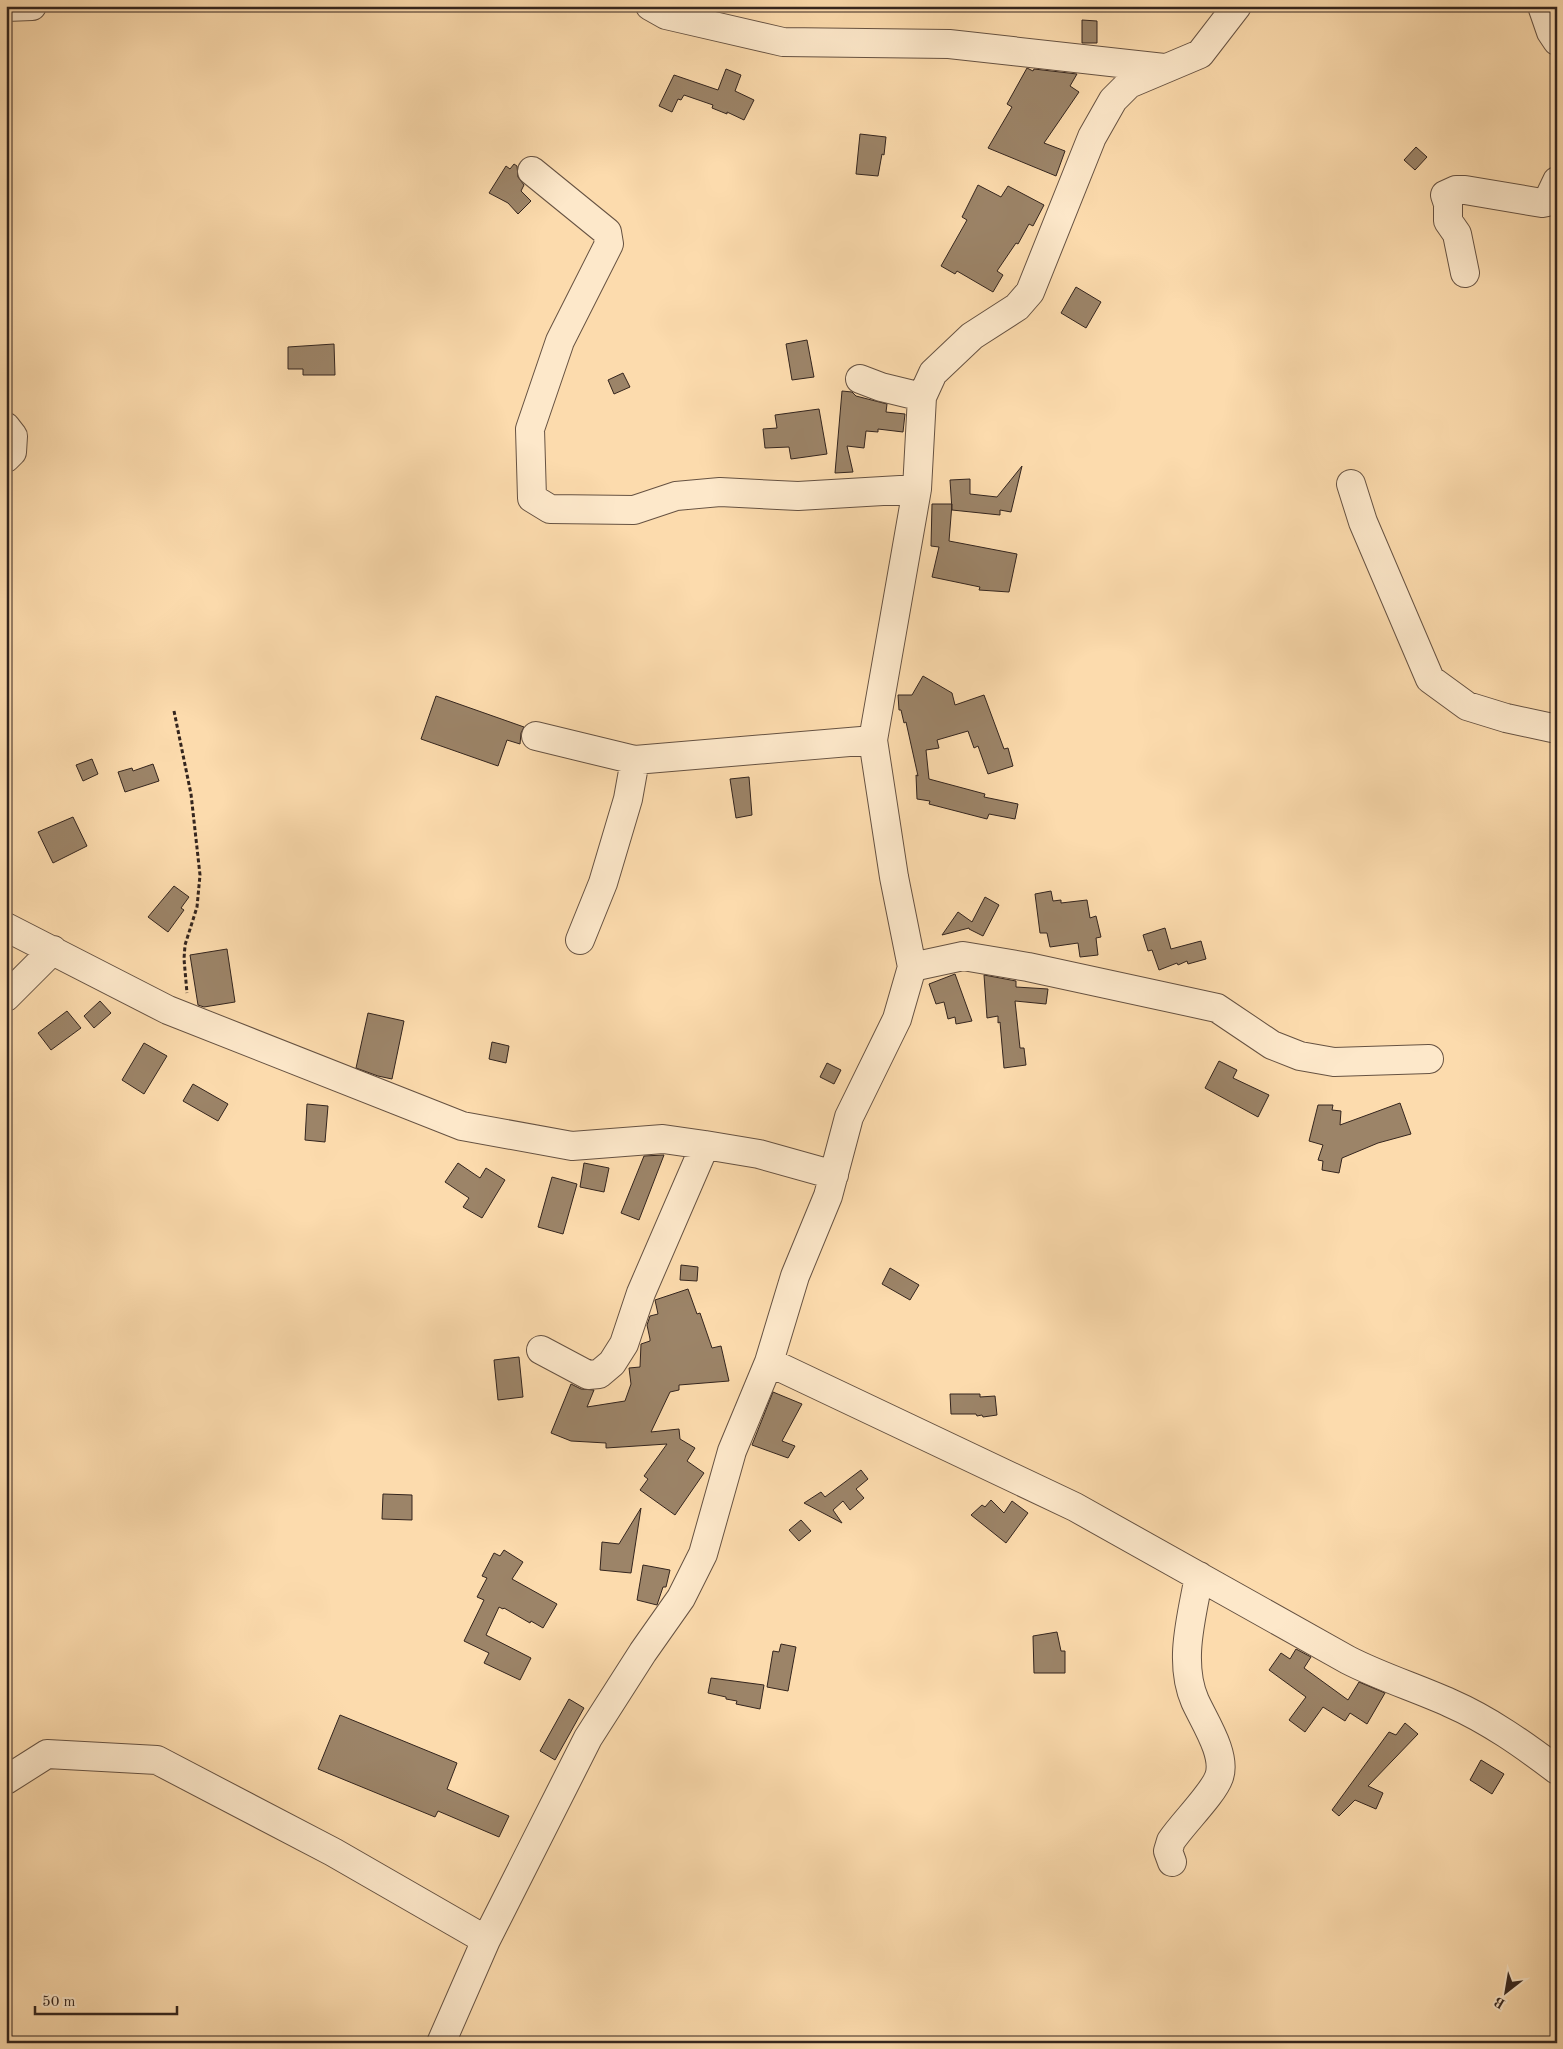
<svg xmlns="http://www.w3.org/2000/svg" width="1563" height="2049" font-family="'Old Standard TT',serif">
<rect width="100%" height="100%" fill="#fcdbad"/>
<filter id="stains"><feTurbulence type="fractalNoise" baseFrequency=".004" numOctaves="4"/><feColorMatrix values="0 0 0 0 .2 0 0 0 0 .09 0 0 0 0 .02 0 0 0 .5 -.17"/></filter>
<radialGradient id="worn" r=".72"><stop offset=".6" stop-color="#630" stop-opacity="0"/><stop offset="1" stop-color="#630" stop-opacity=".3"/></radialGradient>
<path fill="#9c8468" stroke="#34251e" d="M1082,20L1097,21V43H1082Z
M1027,68L1033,71L1034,69L1077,74L1070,86L1079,92L1044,143L1065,151L1056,176L988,148L1012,107L1007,104Z
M726,69L741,75L735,91L754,100L744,120L727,112V114L712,108L713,105L684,95L681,100L678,99L672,112L659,106L674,75L718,90Z
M860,134L886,137L884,155L882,154L878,176L856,174Z
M1416,147L1427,157L1415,170L1404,160Z
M514,164L517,166L518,177L524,185L521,191L531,201L518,214L508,203L489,193L506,166L510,169Z
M978,185L1001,197L1008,186L1044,205L1033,226L1029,224L1018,244L1016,243L997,271L1003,275L993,292L957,271L955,274L941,266L967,220L962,217Z
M1076,287L1101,302L1086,328L1061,313Z
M807,340L814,377L792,380L786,344Z
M334,344L335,375H303V369H288V347Z
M623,373L630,387L614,394L608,380Z
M842,391L852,392L856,396L887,404L886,412L905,414L903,432L878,429V432L866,431L864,448L847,446L853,472L835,473Z
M819,409L827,454L791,459L789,447L765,448L763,429L777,428L775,415Z
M1022,466L1011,512L1000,510V515L952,510L950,480L970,479V494L997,497Z
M932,504H952L949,541L1017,554L1009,592L979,590L980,587L932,577L939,547L931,546Z
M923,676L952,693L955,705L984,695L1004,749L1008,748L1013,766L988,774L978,746L974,748L968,731L937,740L939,748L926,750L929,779L985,794L984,797L1018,804L1015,819L989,814L987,819L929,804L930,801L917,799L916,775L918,776L906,722L904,723L901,710H899L898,695H912Z
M436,696L524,727L521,733L520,744L507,740L498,766L421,739Z
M92,759L98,774L83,781L76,765Z
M153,764L159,781L125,792L118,772L132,768L133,771Z
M749,777L752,815L736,818L730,779Z
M73,817L87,846L53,863L38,832Z
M174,886L189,897L181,908L184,910L168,932L148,917Z
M1051,891L1053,901L1061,900V903L1087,900L1090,918L1096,916L1101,937L1096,938L1098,955L1080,957L1078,943L1050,947L1047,933H1040L1035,894Z
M985,897L999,905L983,936L969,929V928L942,935L958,912L972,922Z
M1165,928L1171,949L1201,941L1206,959L1188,964L1187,961L1178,965L1177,963L1159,970L1152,950L1148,951L1143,935Z
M227,949L235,1002L204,1007L198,1005L190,955Z
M955,974L972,1021L956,1024L955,1017L948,1019L944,1002L936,1004L929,984Z
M984,975L1016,981V987L1048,989L1046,1004L1015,1001L1020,1048H1024L1026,1065L1004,1068L1000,1022L998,1023V1016L987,1018Z
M100,1001L111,1013L94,1028L84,1016Z
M67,1011L81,1028L51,1050L38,1033Z
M368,1013L404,1021L392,1079L378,1076L356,1068Z
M492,1042L509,1046L506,1063L489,1059Z
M144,1043L167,1056L144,1094L122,1080Z
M1219,1061L1237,1070L1233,1078L1269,1095L1258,1117L1205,1088Z
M827,1063L841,1070L834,1084L820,1077Z
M193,1084L228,1104L218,1121L183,1101Z
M1400,1103L1411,1134L1378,1143L1342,1158L1339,1173L1322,1170L1323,1161L1318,1160L1323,1145L1309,1141L1318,1105H1333L1332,1110L1341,1111L1340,1125Z
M307,1104L328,1106L325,1142L305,1140Z
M664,1155L639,1220L621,1213L644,1156Z
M458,1163L480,1178L486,1168L505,1180L482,1218L463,1207L469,1198L445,1182Z
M584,1163L609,1168L604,1192L580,1187Z
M552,1177L577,1184L563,1234L538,1227Z
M681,1265L698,1267L697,1281L680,1280Z
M890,1268L919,1285L910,1300L882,1284Z
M688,1289L697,1314L700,1313L712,1348L721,1346L729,1381L679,1385V1390L670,1392L651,1432L679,1429L680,1439L695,1448L687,1461L704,1473L675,1515L640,1490L648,1479L644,1476L667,1444L606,1448V1443L571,1441L551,1433L571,1384L581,1389L594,1390L587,1407L625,1401L631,1384L629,1368L640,1367L641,1344L650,1341V1339L647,1325L650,1316L658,1314L655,1300Z
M519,1357L523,1397L498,1400L494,1360Z
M773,1392L802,1404L782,1441L795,1446L788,1458L752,1445Z
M950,1394H980V1397L995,1396L997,1415L983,1417L982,1415L977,1416L976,1414H951Z
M861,1470L868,1479L856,1489L864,1498L850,1510L843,1501L833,1510L842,1523L804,1503L821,1492L825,1497Z
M383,1494L412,1495V1520L382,1519Z
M991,1500L1004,1513L1012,1501L1028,1513L1006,1543L971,1515L982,1505L985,1507Z
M641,1508L631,1573L600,1570L602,1542L619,1544Z
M801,1520L811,1531L799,1541L789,1530Z
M504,1550L523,1562L512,1579L557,1604L543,1628L531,1621L530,1623L504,1608L503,1609L499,1607L486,1635L531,1658L520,1680L484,1663L489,1653L464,1641L484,1600L477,1597L487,1578L482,1576L494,1553L500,1556Z
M643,1565L670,1570L666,1587H663L657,1605L637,1600Z
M1057,1632L1061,1651H1065V1673H1034L1033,1636Z
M781,1644L796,1647L788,1691L767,1687L773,1651L779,1652Z
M1296,1649L1311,1657L1304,1668L1348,1700L1359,1682L1385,1693L1367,1724L1350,1713L1345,1721L1323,1707L1305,1732L1289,1720L1306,1697L1269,1670L1281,1653L1290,1659Z
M711,1678L764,1685L760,1709L736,1704L737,1701L726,1699V1697L708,1693Z
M569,1699L584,1708L555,1760L540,1751Z
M340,1715L457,1763L447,1789L509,1816L499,1837L438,1811L435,1817L318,1769Z
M1405,1723L1418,1734L1368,1786L1383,1793L1376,1809L1355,1800L1339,1816L1332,1810L1389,1732L1396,1735Z
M1481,1760L1504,1774L1492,1794L1470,1780Z"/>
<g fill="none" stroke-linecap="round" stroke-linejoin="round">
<defs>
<path id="minor" d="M650,6L666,15L783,42L949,44L1164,68
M1542,6L1551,32L1557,41
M6,7L32,6
M532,171L607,232L609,244L560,341L530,429L532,498L550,509L634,510L676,496L720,492L798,496L917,489
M1465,273L1457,234L1448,221V204L1445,195L1456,190H1465L1542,203L1547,202L1557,181
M860,379L881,387L922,397
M6,427L13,436L12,452L6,458
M1351,484L1363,522L1430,679L1467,706L1506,718L1557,729
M536,736L635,760L873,740
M6,927L168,1010L462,1126L572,1146L663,1139L705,1145L759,1154L834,1175
M580,940L603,883L628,799L635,760
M912,967L963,956L1028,967L1217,1008L1272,1045L1300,1056L1334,1062L1429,1059
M6,997L53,950
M541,1350L588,1375L599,1374L612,1363L624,1344L641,1293L705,1145
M769,1362L1075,1507L1348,1660C1381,1677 1417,1688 1450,1703C1489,1720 1524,1745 1557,1770
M6,1780L47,1754L157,1760L333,1852L486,1940L588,1738L643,1652L681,1598L703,1554L732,1451L769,1362L795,1276L828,1196L849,1117L897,1019L912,967L894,877L873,740L917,489L922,397L933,373L972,336L1017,307L1030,292L1092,137L1113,100L1129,84L1200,54L1237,6
M1172,1862L1168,1851L1171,1841C1183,1823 1213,1794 1219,1777C1227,1755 1204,1721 1195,1701C1178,1662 1192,1616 1199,1576
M441,2043L486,1940"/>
</defs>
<use href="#minor" stroke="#665242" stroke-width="30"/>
<path stroke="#34251e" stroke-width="3" stroke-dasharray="4 2.5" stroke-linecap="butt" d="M174,711L191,794L200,875L197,907L185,945L184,959L187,993"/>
<use href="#minor" stroke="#fde8ca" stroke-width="28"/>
</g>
<rect width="1563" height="2049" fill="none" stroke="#fcdbad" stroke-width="25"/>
<rect x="8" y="8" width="1548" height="2034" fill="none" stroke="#34251e" stroke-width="2.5"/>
<rect x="12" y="12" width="1538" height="2024" fill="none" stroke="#34251e"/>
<g transform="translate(1506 1992) rotate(211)" stroke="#fde8ca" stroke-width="4" paint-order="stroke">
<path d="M0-4L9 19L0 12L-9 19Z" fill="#34251e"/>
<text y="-8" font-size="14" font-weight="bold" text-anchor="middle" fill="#34251e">B</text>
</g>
<path d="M35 2006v8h142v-8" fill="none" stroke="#34251e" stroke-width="2.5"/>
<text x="42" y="2006" font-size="15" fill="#34251e" stroke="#fde8ca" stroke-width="4" paint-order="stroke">50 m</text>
<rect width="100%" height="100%" filter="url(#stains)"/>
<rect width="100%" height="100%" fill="url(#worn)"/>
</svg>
